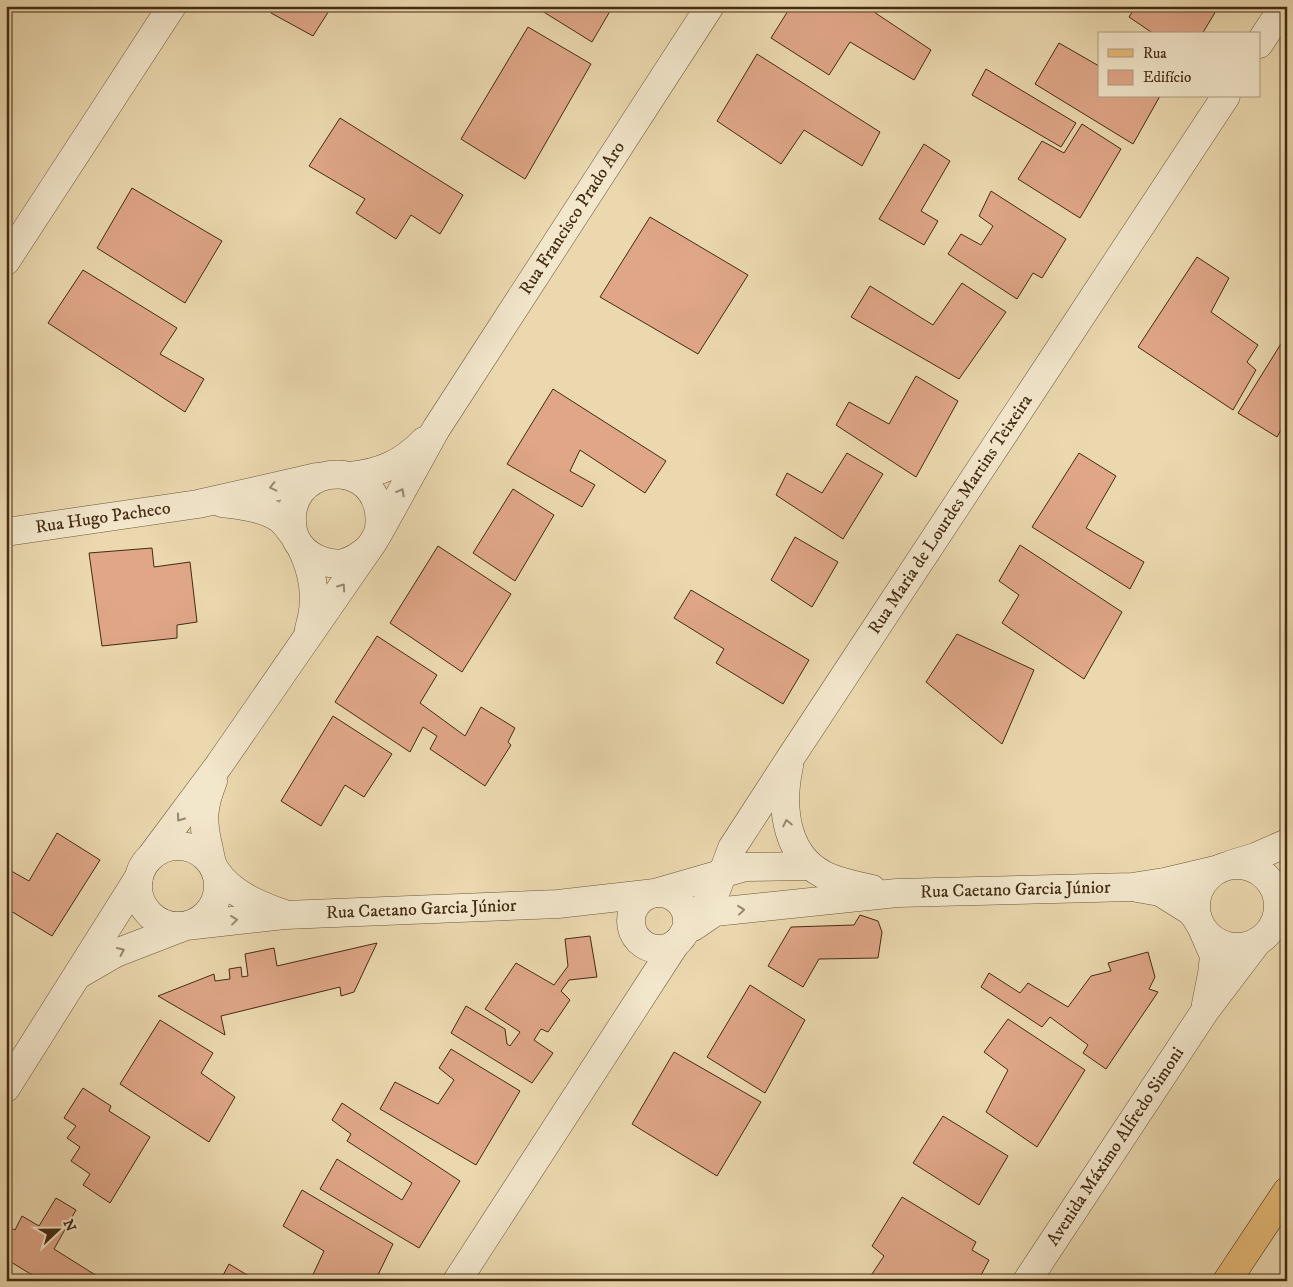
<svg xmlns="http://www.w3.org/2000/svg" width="1293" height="1287" font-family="'IM FELL DW Pica',serif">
<rect width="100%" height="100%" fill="#ebd8af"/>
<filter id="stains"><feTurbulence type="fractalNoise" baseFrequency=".004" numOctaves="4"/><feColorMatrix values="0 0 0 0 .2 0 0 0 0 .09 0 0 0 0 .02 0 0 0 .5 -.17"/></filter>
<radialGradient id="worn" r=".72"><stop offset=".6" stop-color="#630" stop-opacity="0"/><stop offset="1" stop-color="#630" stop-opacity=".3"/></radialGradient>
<path fill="#dfa688" stroke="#432b12" d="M275,6H332L313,36L271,13Z
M534,6H613L592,42Z
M791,6H865L931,50L914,80L850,42L829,75L771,38Z
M1136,6H1219L1202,34H1154L1129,17Z
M528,27L591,64L525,179L461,139Z
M1059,43L1099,66V96H1160L1133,144L1035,84Z
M757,54L880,132L862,166L804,130L781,164L717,121Z
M986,69L1076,123L1061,147L972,95Z
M340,118L463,195L440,234L411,215L396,239L356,213L365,199L309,166Z
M1082,124L1121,149L1080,218L1018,179L1042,141L1064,153Z
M924,144L950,161L921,211L938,221L924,245L879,219Z
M132,188L222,241L185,303L97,248Z
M991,191L1066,239L1042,278L1033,273L1017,299L948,254L961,234L981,245L993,226L979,216Z
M650,217L748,275L698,354L600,297Z
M1197,257L1229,278L1211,312L1258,345L1247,362L1256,370L1233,410L1138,347Z
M83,270L177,328L160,354L204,379L185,412L48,323Z
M962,283L1006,312L959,379L851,317L870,286L933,325Z
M1287,334V419L1277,437L1238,413Z
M916,376L958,401L916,477L836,425L849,402L889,424Z
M553,389L666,461L645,493L580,450L570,471L595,485L582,507L507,464Z
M847,453L883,474L843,539L776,495L787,473L822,493Z
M1079,453L1116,476L1086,528L1144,562L1130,589L1032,527Z
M513,489L554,515L515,581L473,553Z
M795,537L838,562L812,607L771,580Z
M1020,545L1122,612L1084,679L1002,623L1019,595L999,581Z
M438,546L511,594L462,672L390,623Z
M152,548L154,567L190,562L197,622L177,625V638L102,646L89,553Z
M691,590L809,660L783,704L716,663L724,649L674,618Z
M957,634L1034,670L1002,744L926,682Z
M377,636L437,675L420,703L465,736L481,707L515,728L508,742L511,745L485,786L430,749L437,736L423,727L410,752L335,702Z
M333,716L392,754L364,797L345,785L321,826L281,801Z
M57,833L100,860L52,936L6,908V868L29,881Z
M860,915L878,921L882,932L878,958L819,959L803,987L768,966L791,927L854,925Z
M590,936L597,977L569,980L561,991L570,1000L548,1032L541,1029L534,1040L553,1053L532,1083L451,1033L466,1006L505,1029L507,1044L510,1046L520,1032L485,1009L516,963L554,985L568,966L565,939Z
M377,943L354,992L341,996L340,987L221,1016L225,1035L158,996L214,974L215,981L230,979L229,969L241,967L242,977L248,976L245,954L274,948L277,966Z
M1148,952L1155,977L1149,989L1158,992L1106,1069L1083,1053L1088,1045L1050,1017L1042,1027L981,987L989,973L1020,993L1028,983L1068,1007L1091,976L1111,971L1108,963Z
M6,962L11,967L6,975Z
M750,985L805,1020L765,1093L707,1057Z
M1008,1019L1085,1070L1037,1147L986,1112L1008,1070L984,1052Z
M160,1020L213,1053L201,1073L235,1097L209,1142L120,1084Z
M451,1049L520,1091L476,1165L380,1109L395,1082L438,1104L454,1080L439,1068Z
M674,1052L761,1102L717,1176L632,1124Z
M83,1088L111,1106L109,1111L150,1137L110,1203L83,1185L90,1174L71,1161L80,1147L67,1138L76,1126L64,1118Z
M342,1103L460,1181L419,1248L320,1189L337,1159L402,1200L412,1183L347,1141L351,1134L332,1120Z
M943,1116L1008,1156L979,1205L913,1163Z
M302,1190L393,1244L375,1281H310L324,1251L283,1226Z
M902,1197L976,1242L972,1250L989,1260L978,1281L868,1280L884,1256L872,1246Z
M56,1198L76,1210L54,1249L105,1281H42L6,1259V1226L15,1230L22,1216L39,1226Z
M229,1264L257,1281H220Z"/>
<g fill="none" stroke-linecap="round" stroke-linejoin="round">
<defs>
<g id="minor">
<path d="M1259,44L1284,6"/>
<path d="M6,261L172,6"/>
<path d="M349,476C380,473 402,464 424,441"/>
<path d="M222,503C240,505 265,508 280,519C285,523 289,529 293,534"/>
<path id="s1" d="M6,532L198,504L317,477"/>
<path id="s2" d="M378,534L436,429L710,6"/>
<path d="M301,547C314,574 318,600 309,629"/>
<path d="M789,766C780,808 785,860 831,878C844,883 858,886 872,889"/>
<path d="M213,781C203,806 202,820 208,845C210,853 211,865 216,871C231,894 259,905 284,914"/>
<circle cx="178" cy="886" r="40"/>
<path d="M152,855L219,765L369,548C372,544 375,540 377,535C380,528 380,520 379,512C370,453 281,467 293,530C297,552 322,566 343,563C353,561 361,555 369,548"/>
<path d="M1232,864L1255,857L1287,843"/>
<circle cx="1237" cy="906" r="41"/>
<path d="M1137,888L1160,892L1192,912L1201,926L1214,956L1212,974L1206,1004"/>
<circle cx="659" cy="921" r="28"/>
<path id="s3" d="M693,927L715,912L897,893L1132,887L1164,882L1219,869"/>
<path id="s4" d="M682,936L716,891L732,848L791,757L1226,96"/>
<path id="s5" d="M78,975L116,953L186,926L285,915L558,904L655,893L745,867L809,866"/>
<path d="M6,1088L139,877"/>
<path d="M457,1281L676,943"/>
<path id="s6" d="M1027,1281L1205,1011L1258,941"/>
</g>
<path id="primary" d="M1227,1281L1287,1191"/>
</defs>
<use href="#minor" stroke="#6d5639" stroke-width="29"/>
<use href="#primary" stroke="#432b12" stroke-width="29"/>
<use href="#minor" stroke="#f2e6cb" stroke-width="28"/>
<use href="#primary" stroke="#e6bc78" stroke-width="28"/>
</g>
<defs><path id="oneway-chevron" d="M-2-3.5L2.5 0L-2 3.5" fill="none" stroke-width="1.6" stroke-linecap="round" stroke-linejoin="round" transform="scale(1.25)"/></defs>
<g stroke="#9a886e">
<use href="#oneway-chevron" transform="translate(273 487) rotate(167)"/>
<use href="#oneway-chevron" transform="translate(401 492) rotate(-61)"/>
<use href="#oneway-chevron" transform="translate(342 587) rotate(-55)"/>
<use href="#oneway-chevron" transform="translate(180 818) rotate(126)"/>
<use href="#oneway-chevron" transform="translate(787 823) rotate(-102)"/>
<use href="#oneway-chevron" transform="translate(741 910) rotate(-6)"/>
<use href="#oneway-chevron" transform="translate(234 920) rotate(-7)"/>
<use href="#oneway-chevron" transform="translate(121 951) rotate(-24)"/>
</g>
<g text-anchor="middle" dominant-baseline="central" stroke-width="4.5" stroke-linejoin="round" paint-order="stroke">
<g font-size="18" fill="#432b12" stroke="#f2e6cb">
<text stroke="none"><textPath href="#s2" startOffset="371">Rua Francisco Prado Aro</textPath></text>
<text stroke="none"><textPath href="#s4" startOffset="501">Rua Maria de Lourdes Martins Teixeira</textPath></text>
<text stroke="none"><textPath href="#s1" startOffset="98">Rua Hugo Pacheco</textPath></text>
<text stroke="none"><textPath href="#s3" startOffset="328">Rua Caetano Garcia Júnior</textPath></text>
<text stroke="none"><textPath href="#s5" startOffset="355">Rua Caetano Garcia Júnior</textPath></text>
<text stroke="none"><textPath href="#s6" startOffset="161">Avenida Máximo Alfredo Simoni</textPath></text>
</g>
</g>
<rect width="1293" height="1287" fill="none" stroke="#ebd8af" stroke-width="25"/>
<rect x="8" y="8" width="1278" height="1272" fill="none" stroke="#432b12" stroke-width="2.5"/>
<rect x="12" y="12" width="1268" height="1262" fill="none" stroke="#432b12"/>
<rect x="1098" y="32" width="162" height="65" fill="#f2e6cb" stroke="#ac9b81"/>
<rect x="1108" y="49" width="25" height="8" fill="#e6bc78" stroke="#ac9b81"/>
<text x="1143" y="58" font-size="15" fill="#432b12">Rua</text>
<rect x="1108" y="70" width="25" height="15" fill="#dfa688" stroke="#ac9b81"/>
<text x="1143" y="82" font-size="15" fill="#432b12">Edifício</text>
<g transform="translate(58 1230) rotate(68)" stroke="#f2e6cb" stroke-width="4" paint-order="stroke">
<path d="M0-4L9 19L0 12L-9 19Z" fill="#432b12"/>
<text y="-8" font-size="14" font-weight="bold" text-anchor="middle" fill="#432b12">N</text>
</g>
<rect width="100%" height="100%" filter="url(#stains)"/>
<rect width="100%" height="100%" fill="url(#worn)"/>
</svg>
